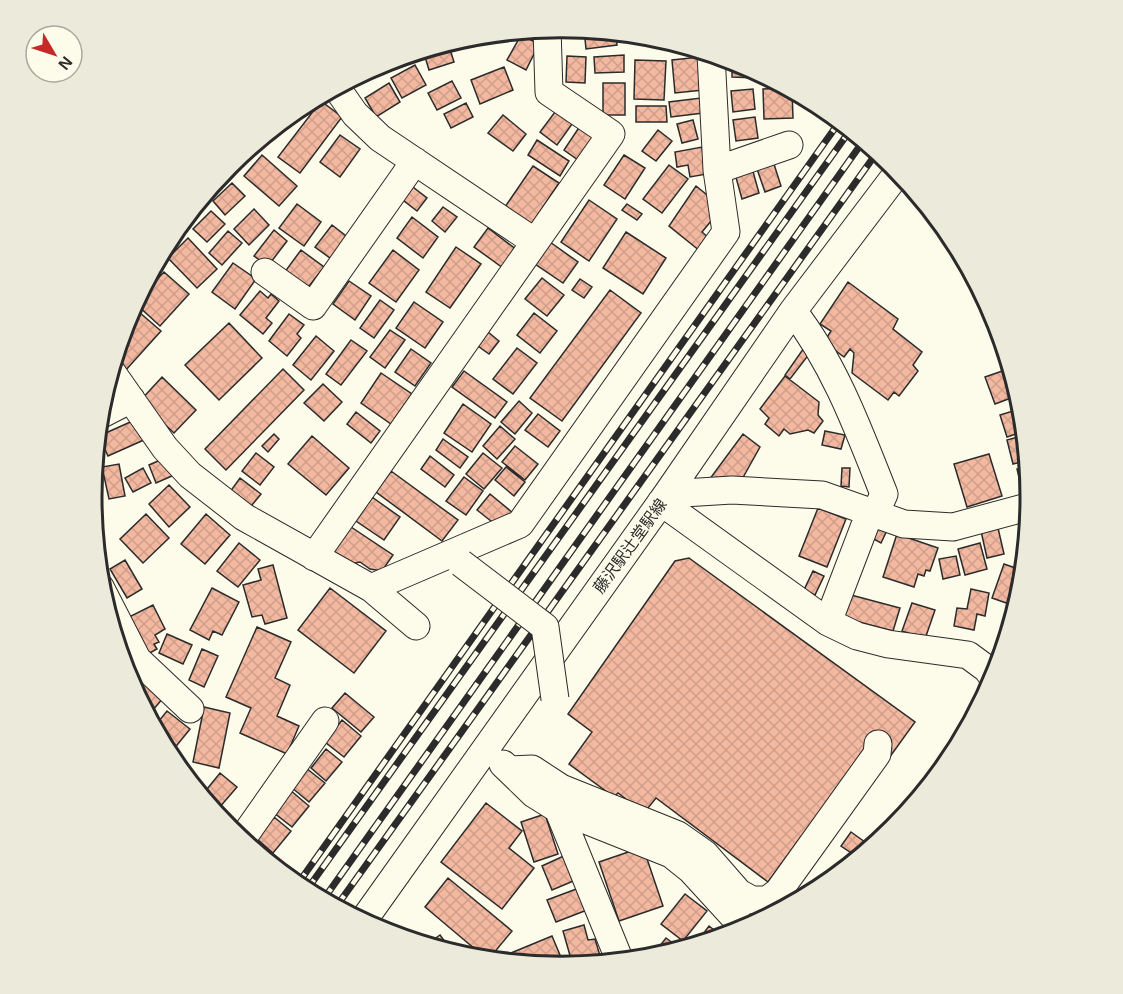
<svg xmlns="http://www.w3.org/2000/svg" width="1123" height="994" font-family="Arial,'Noto Sans JP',sans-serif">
<defs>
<pattern id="building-cross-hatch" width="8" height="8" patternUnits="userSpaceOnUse" patternTransform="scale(1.5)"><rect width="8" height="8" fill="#f2b8a0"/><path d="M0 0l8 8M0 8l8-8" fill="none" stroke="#d09e8a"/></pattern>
</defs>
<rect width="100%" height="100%" fill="#fdfbea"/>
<path fill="url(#building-cross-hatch)" stroke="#2b2b2b" stroke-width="1.5" d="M584,29L616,32L617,45L586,49Z
M521,35L539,44L526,70L507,60Z
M448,43L454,62L429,70L423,50Z
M624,55V72L595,73L594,57Z
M567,56L586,57L585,83L566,82Z
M700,57L703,90L675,93L672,60Z
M635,60L666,61L664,100L634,99Z
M732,63H742L756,71V78L732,77Z
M415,65L426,85L402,98L391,78Z
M504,67L513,90L480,104L471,80Z
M452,81L461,98L437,110L428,93Z
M389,83L400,102L376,117L365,98Z
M603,83H625V115H603Z
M788,88L792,90L793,118L764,119L763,89Z
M753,89L755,109L733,112L731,91Z
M701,98L703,113L671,117L669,102Z
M321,101L342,117L300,173L278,157Z
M466,103L473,117L451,128L444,114Z
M636,106H666L667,122H636Z
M558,108L575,120L557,145L540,132Z
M503,115L526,134L513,151L488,133Z
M755,117L758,138L736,141L733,120Z
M693,120L698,139L682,143L677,124Z
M582,123L597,133L578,160L564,150Z
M658,130L672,141L656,161L642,151Z
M340,135L360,149L340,177L320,162Z
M537,140L569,161L560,176L528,155Z
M702,147L707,174L690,177L688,165L677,167L675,152Z
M262,155L297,186L279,206L244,176Z
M624,155L645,168L625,199L604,185Z
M773,161L781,186L765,192L756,166Z
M669,165L688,179L662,213L643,199Z
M533,166L559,183L531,225L505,207Z
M752,168L759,193L742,199L735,174Z
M232,183L245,196L225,215L213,201Z
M409,184L427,198L417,211L399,197Z
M696,186L712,199L716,215L702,232L710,239L700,251L669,226Z
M589,200L617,219L589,261L561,242Z
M297,204L321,222L304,246L279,228Z
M627,204L642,214L637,220L622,210Z
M443,207L457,217L445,232L432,221Z
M254,209L269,225L249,245L234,229Z
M211,211L225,224L207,242L193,229Z
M412,217L438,237L423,258L397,238Z
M332,225L350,239L334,261L315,247Z
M488,228L517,250L503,268L474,247Z
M274,230L287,241L268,266L254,256Z
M228,231L242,243L222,265L209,253Z
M626,232L666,258L643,294L603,268Z
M188,238L217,269L197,288L168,258Z
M550,242L578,262L563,283L535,264Z
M456,247L481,264L450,308L426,292Z
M301,250L324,267L306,290L284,273Z
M393,250L419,270L396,302L369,283Z
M233,263L256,279L235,309L212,292Z
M164,272L189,294L160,326L135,303L145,284L149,288Z
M542,278L564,295L547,316L525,299Z
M580,279L592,287L584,298L572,290Z
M349,281L371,296L355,320L333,304Z
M848,282L898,319L893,329L922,352L913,365L918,371L899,396L894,392L888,400L852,373L854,353L850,349L844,357L824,342L831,331L820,324Z
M610,290L641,313L562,421L530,398Z
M260,291L268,298L271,294L279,301L266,318L272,323L263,334L240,315Z
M380,300L394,310L374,338L360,328Z
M414,302L443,322L425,348L396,328Z
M139,312L161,331L125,371L114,361L123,330Z
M534,313L557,331L540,353L517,335Z
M289,314L304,325L297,334L301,338L287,356L269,341Z
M229,323L262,358L219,400L185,365Z
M390,330L405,340L385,368L370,357Z
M488,332L499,341L489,354L478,346Z
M316,336L334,351L311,380L293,365Z
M351,340L367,351L341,385L326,374Z
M806,345L810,353L790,379L785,375Z
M517,348L537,363L513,394L493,379Z
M411,349L431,363L415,386L395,372Z
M1011,368L1019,395L995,404L985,377Z
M283,369L304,390L226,470L205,449Z
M464,371L507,402L495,418L452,387Z
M381,373L412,394L391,424L361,403Z
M785,376L819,402L818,415L823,421L814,433L808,430L790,434L784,429L779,436L765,424L769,418L760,409Z
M162,377L196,410L174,433L140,401Z
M323,384L342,402L324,421L304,403Z
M519,401L532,413L515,434L501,422Z
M463,404L491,424L472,452L444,433Z
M1023,408L1025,431L1007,437L1000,415Z
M356,412L380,431L371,443L347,424Z
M538,414L560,431L548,447L525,430Z
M137,419L146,439L108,456L99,436Z
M500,426L515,439L497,459L483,446Z
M825,431L845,435L841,449L822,445Z
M274,434L279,439L268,452L262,446Z
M743,434L760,447L741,481L709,480Z
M1025,435L1028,460L1013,464L1007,440Z
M312,436L349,468L326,495L288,464Z
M443,439L468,457L460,468L436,450Z
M515,446L538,464L525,480L502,462Z
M256,453L274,467L260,485L242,471Z
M483,453L502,468L484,489L466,474Z
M989,454L1002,496L967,507L954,464Z
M430,456L454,475L445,487L421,469Z
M167,457L174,475L156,483L149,465Z
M119,464L125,496L109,499L102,467Z
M1028,466L1030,484L1021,486L1017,469Z
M506,467L525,482L514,496L495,480Z
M143,468L151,483L133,492L125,478Z
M842,468H850L849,487L841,486Z
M391,471L458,520L442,541L376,492Z
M464,477L483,491L466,515L446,501Z
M240,478L261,494L247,511L227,496Z
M169,485L190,507L169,527L149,504Z
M490,494L513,513L501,529L477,510Z
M372,497L400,517L384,540L356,521Z
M818,508L846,519L827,567L799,556Z
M146,514L169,538L143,563L120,539Z
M206,514L230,535L205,564L181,544Z
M878,520L889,526L881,543L870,537Z
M348,525L393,555L382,571L370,569L360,562L351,564L329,553Z
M998,528L1004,554L987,558L981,531Z
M897,534L938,548L930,571L926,570L924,576L918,574L914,587L883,577Z
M239,543L260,560L238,587L217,571Z
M980,543L987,569L965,575L958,549Z
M956,556L960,575L943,579L939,559Z
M689,558L915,722L819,855L800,838L768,882L656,798L644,813L618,793L614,797L569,764L592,732L568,714L675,561Z
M125,560L142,589L127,598L110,569Z
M1004,564L1024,571L1012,605L992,598Z
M273,565L287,618L265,624L262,615L252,617L243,585L261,580L258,569Z
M813,571L824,576L815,595L804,590Z
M212,588L239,602L222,635L213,631L209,640L190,630Z
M330,588L386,631L354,673L298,630Z
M971,589L989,593L985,616L977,614L974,630L954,626L957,608L967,609Z
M851,595L900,608L893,631L844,618Z
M912,603L935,610L925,639L902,631Z
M153,605L165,629L155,635L159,642L154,644L157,649L148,654L129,617Z
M257,627L291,642L275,678L290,685L277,716L299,726L287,754L240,733L251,708L226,697Z
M167,634L192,645L183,664L159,653Z
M202,649L218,656L204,687L189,680Z
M141,680L163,698L148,716L134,689Z
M345,693L374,717L361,732L332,708Z
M204,707L230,713L219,768L193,762Z
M167,711L190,729L169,755L154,727Z
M342,720L361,736L344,757L325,742Z
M326,749L342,762L326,781L311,768Z
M306,768L325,783L309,802L291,787Z
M220,773L237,787L219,808L203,794Z
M290,790L309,806L292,827L273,812Z
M486,803L522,831L509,848L534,868L502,909L441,862Z
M545,814L558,854L534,862L521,822Z
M274,817L291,831L273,853L256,838Z
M851,832L872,847L859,858L841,846Z
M253,840L272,856L268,861L249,846Z
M643,847L663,906L619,921L599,862Z
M568,854L578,879L552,890L542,866Z
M448,878L512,931L488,960L425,907Z
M579,888L587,910L556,922L547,900Z
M685,894L707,911L683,941L661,924Z
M584,925L588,940L595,939L601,959L573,966L563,931Z
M709,926L723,937L694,946Z
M440,935L453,953L426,945Z
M552,936L565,967L515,962L511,953Z
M666,938L681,949L653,958L634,960L642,949L652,956Z"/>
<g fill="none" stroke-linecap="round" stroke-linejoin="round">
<defs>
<path id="minor" d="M336,87L355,114L380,138L535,242
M717,170L789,145
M265,272L313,306L415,161
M793,311C835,365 859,431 884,494L875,514
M111,371L165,448L190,475L244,517L371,588L416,626
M100,415L131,399
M667,494L732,490L822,495L904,524L953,527L1031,506
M661,502L828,622L857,636L888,644L968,655L987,669L994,679
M314,557L611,134L549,92L547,28
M100,587L137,659L190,709
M371,588L520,524L726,232L717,170L711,54
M828,622L870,512
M503,764L534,794L558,809L671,854L691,870L745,929
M510,770L532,769L561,788L678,835L705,854L739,893L752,900H767L778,892L877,754L878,744
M558,809L620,961
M242,839L325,721
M363,921L667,494L793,311L899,171"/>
</defs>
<use href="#minor" stroke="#2b2b2b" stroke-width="29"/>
<use href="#minor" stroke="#fdfbea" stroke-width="27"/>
<defs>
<path id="rail" d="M297,885L840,121
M306,891L851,129
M323,900L864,140
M336,907L878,151"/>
</defs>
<use href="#rail" stroke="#2b2b2b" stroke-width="7"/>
<use href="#rail" stroke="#fdfbea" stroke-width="4.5" stroke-dasharray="14" stroke-linecap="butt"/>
<defs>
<path id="minor-bridge" d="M461,563L545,627L555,699"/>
</defs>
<use href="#minor-bridge" stroke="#2b2b2b" stroke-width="29" stroke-linecap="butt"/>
<use href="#minor-bridge" stroke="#fdfbea" stroke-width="27"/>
</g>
<g text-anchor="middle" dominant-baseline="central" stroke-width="4.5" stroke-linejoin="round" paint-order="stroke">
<g font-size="16" fill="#2b2b2b" stroke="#fdfbea">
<text transform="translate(630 546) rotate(-54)">藤沢駅辻堂駅線</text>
</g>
</g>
<path d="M0 0H1123V994H0ZM102 497a459 459 0 1 1 918 0a459 459 0 1 1-918 0Z" fill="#eceadb" fill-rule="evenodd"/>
<path fill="none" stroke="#2b2b2b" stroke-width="3" d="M102 497a459 459 0 1 1 918 0a459 459 0 1 1-918 0Z"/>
<g transform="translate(54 54) rotate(129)"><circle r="28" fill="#fdfbea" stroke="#a9a89e" stroke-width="1.5"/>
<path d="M0-4.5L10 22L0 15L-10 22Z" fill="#c62828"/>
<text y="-9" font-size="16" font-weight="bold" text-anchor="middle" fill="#2b2b2b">N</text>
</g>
</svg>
